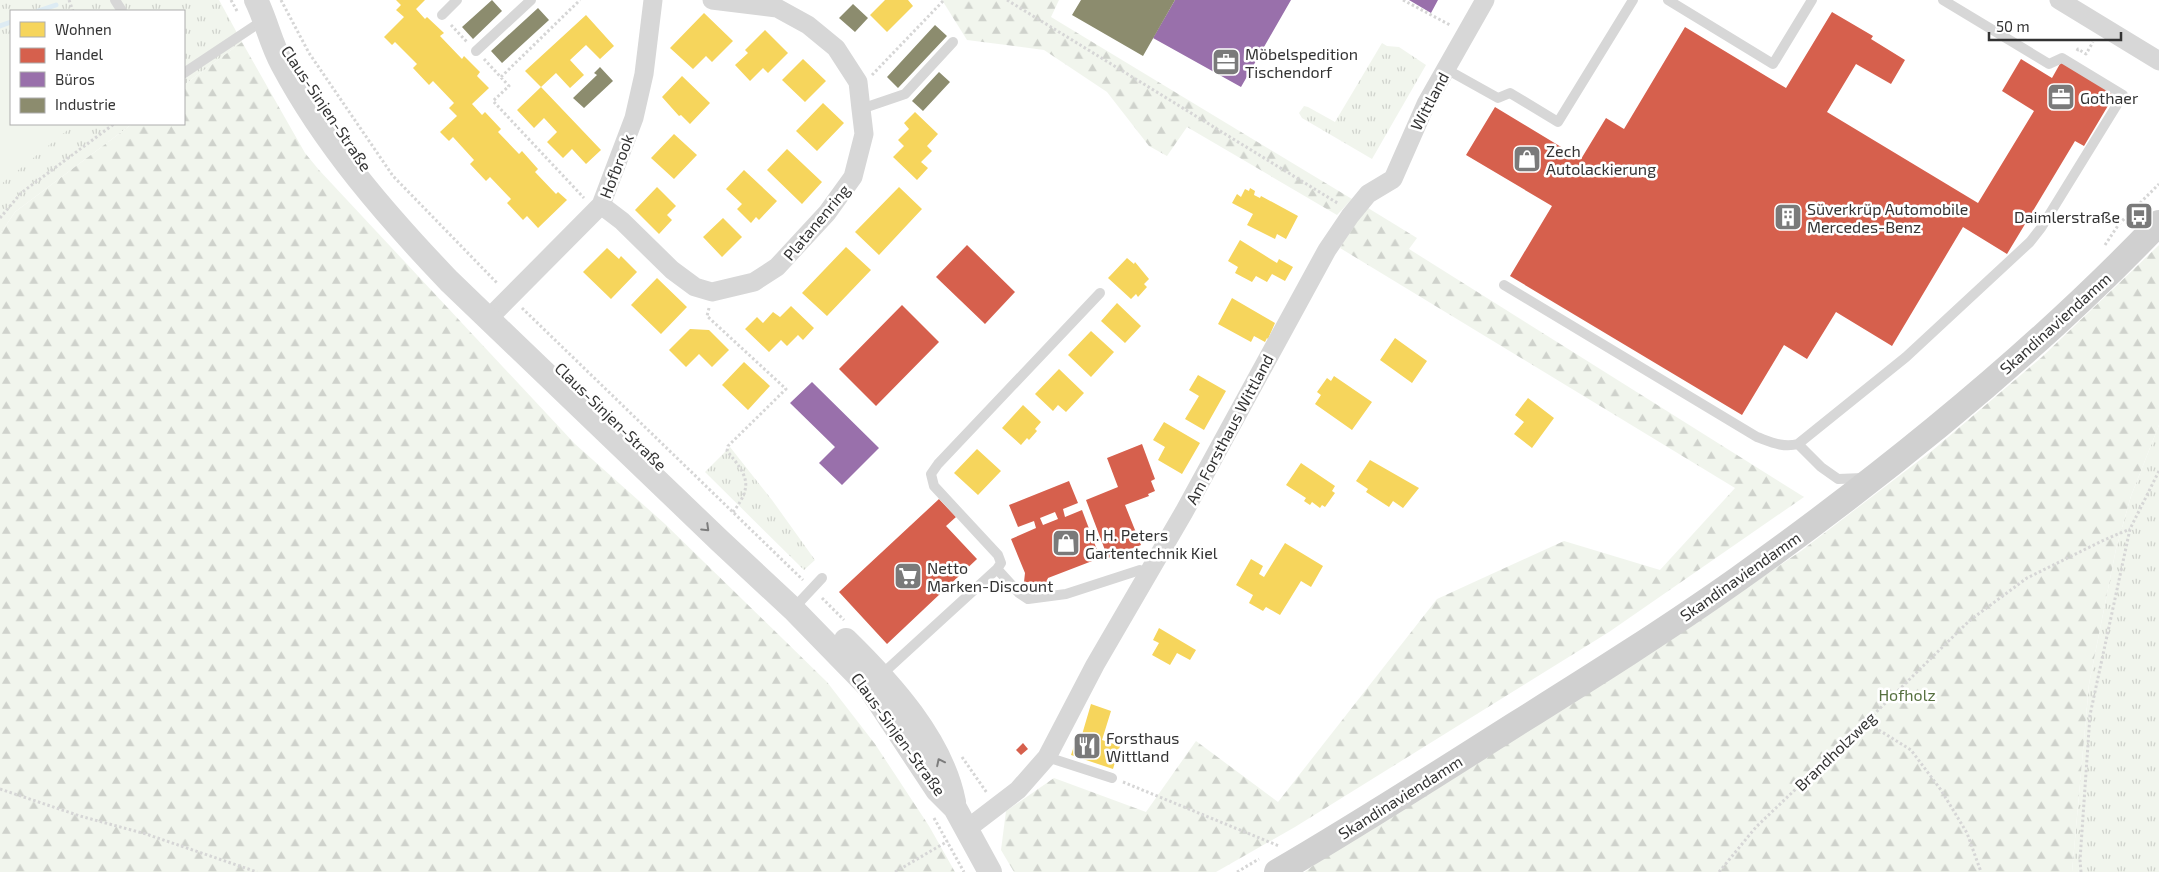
<svg xmlns="http://www.w3.org/2000/svg" width="2159" height="872" font-family="'Exo 2',sans-serif">
<defs>
<pattern id="grass-tufts" width="24" height="20" patternUnits="userSpaceOnUse" patternTransform="scale(1.25)"><rect width="24" height="20" fill="#f1f5ed"/><path d="M3 7l-1-3M5 7V3M7 7l1-3M15 17l-1-3M17 17v-4M19 17l1-3" fill="none" stroke="#cfd2cc"/></pattern>
<pattern id="forest-firs" width="22" height="20" patternUnits="userSpaceOnUse" patternTransform="scale(1.25)"><rect width="22" height="20" fill="#f1f5ed"/><path d="M5 1l3.5 6h-7zM16 11l3.5 6h-7z" fill="#cfd2cc"/></pattern>
</defs>
<rect width="100%" height="100%" fill="#fff"/>
<path fill="url(#grass-tufts)" d="M0,0H219L242,42L184,85V11H11V124H132L15,212L0,234Z
M1382,43L1387,46L1399,47L1426,65L1372,159L1302,118L1299,113L1304,106L1308,107L1335,122Z
M2159,425V872H2072L2089,684L2116,549L2131,496Z
M730,447L772,500L815,560L804,570L705,472Z"/>
<path fill="url(#forest-firs)" d="M942,0H1059L1051,17L1352,199L1337,215L1187,127L1167,156L1149,146L1107,92L1044,50L967,40Z
M242,42L305,153L319,170L575,444L665,524L827,682L875,744L929,826L955,872H0V234L15,212L132,124H184V85Z
M1368,208L1417,238L1409,249L1804,497L1609,632L1295,827L1216,872H1014L1001,850L1006,811L1054,778L1146,812L1196,741L1278,802L1437,599L1564,541L1660,570L1735,488L1340,248L1354,224Z
M2159,245V425L2131,496L2116,549L2089,684L2072,872H1305L1357,831L1629,667L1801,551L1933,450L2042,357Z"/>
<path fill="#f1f5ed" d="M11,51V124H75L0,185V52Z"/>
<path fill="#f6d55c" d="M396,0H425L416,9L425,19L427,17L444,33L440,36L462,59L464,56L480,72L477,76L489,88L472,104L482,115L485,112L501,129L498,132L519,154L522,151L538,169L535,172L556,194L558,192L567,200L538,228L527,216L523,220L507,203L511,199L490,177L486,181L470,164L474,160L453,137L449,141L440,132L457,116L449,108L454,103L433,81L429,85L413,68L417,64L395,42L392,45L384,37L404,17L396,10L401,5Z
M885,0H908L913,6L887,32L870,15Z
M704,13L733,41L712,62L706,56L693,69L670,48Z
M586,15L614,46L600,59L586,45L570,60L584,75L570,88L556,73L541,87L525,71Z
M765,30L788,53L768,73L763,68L750,81L735,65L748,53L745,50Z
M803,59L826,81L805,102L782,80Z
M682,76L710,103L690,124L681,115L679,116L662,97Z
M541,87L601,150L586,164L572,149L563,158L547,142L557,132L544,118L534,128L517,110Z
M823,103L844,123L817,151L796,131Z
M915,112L938,134L927,146L932,151L921,162L928,168L917,180L893,157L904,146L898,140L909,129L904,123Z
M674,134L697,155L674,179L651,158Z
M787,149L822,182L802,204L767,170Z
M744,170L777,201L759,220L756,217L751,223L737,209L742,204L726,189Z
M657,187L676,206L667,215L672,220L659,234L635,210Z
M899,187L922,209L879,255L855,232Z
M1250,188L1255,191L1254,195L1260,198L1261,196L1298,216L1286,239L1277,234L1275,239L1247,225L1253,214L1232,203L1237,194L1241,197L1245,189L1249,191Z
M723,218L742,237L722,257L703,237Z
M1240,240L1277,263L1279,259L1293,267L1285,281L1272,274L1267,282L1256,276L1252,282L1235,273L1238,267L1228,261Z
M846,247L871,270L827,316L802,293Z
M607,248L619,259L621,256L637,272L611,299L583,272Z
M1127,258L1134,264L1135,262L1149,279L1144,284L1147,287L1138,297L1136,294L1131,299L1108,278Z
M657,278L687,307L661,334L631,305Z
M1232,298L1275,323L1268,339L1267,338L1265,342L1254,336L1251,342L1218,324Z
M1117,303L1141,326L1125,343L1101,321Z
M791,306L814,328L803,340L798,335L787,346L781,340L769,352L745,329L757,317L763,323L773,312L780,317Z
M690,329L709,330L729,350L712,367L699,354L686,367L669,350Z
M1091,331L1114,352L1091,377L1068,355Z
M1395,338L1427,361L1412,383L1380,360Z
M744,362L770,386L748,410L722,385Z
M1059,369L1084,393L1066,412L1058,405L1053,411L1035,394Z
M1198,375L1226,391L1204,430L1185,419L1199,396L1189,390Z
M1334,376L1372,402L1352,430L1315,404L1321,395L1317,392L1327,378L1331,381Z
M1528,398L1554,418L1532,448L1514,434L1524,422L1515,415Z
M1023,405L1041,422L1035,429L1037,431L1029,440L1027,438L1021,445L1002,428Z
M1164,422L1200,443L1182,474L1158,460L1165,447L1153,440Z
M977,449L1001,471L978,495L954,473Z
M1370,460L1419,488L1403,508L1393,501L1389,507L1366,492L1368,489L1356,481Z
M1301,463L1335,486L1332,491L1335,493L1325,507L1322,505L1320,508L1312,502L1310,505L1304,501L1306,498L1286,485Z
M1285,543L1323,566L1311,587L1301,581L1280,615L1266,607L1263,611L1249,603L1253,595L1236,585L1251,559L1263,566L1259,574L1264,577Z
M1159,628L1196,650L1190,660L1177,653L1170,665L1152,655L1159,643L1153,640Z
M1091,704L1111,711L1102,740L1120,746L1113,769L1071,755L1077,737L1081,738Z"/>
<path fill="#d6604d" fill-rule="evenodd" d="M1832,12L1873,36L1871,39L1905,60L1891,84L1856,64L1827,112L1978,203L2034,111L2002,91L2021,59L2052,78L2061,62L2115,94L2084,146L2075,141L2007,254L1963,227L1892,346L1836,312L1807,359L1784,345L1742,415L1510,276L1552,206L1466,155L1495,107L1581,159L1606,118L1624,129L1685,27L1786,88Z
M967,245L1015,292L985,324L936,277Z
M902,305L939,342L876,406L839,369Z
M1142,444L1155,479L1151,481L1155,491L1148,494L1149,496L1125,505L1141,545L1108,558L1086,500L1118,487L1107,458Z
M1069,481L1078,503L1063,509L1065,517L1082,510L1100,558L1048,578L1046,584L1024,582L1025,573L1011,539L1036,528L1034,521L1018,527L1009,505ZM1055,512L1058,519L1043,525L1040,518Z
M939,499L956,517L946,526L977,559L887,644L839,592Z
M1023,743L1028,749L1021,755L1016,750Z"/>
<path fill="#9970ab" d="M1175,0H1291L1241,87L1153,38Z
M1409,0H1438L1431,13Z
M812,382L879,448L842,485L819,463L835,447L790,403Z"/>
<path fill="#8c8c6e" d="M492,0L502,11L473,39L462,27Z
M1081,0H1175L1143,56L1072,15Z
M853,4L868,18L855,32L839,18Z
M538,8L549,20L502,63L491,51Z
M935,25L947,36L898,88L887,77Z
M600,67L613,81L584,108L573,98L597,75L594,73Z
M939,72L950,82L923,111L912,101Z"/>
<g fill="none" stroke-linecap="round" stroke-linejoin="round">
<path stroke="#ddebf3" stroke-width="5" d="M38,11L56,5
M0,26L11,22"/>
<path stroke="#d6d6d6" stroke-width="3" stroke-dasharray="2.5 2.5" stroke-linecap="butt" d="M69,0L73,11
M231,0L237,11
M281,0L309,53L393,176L498,284
M1007,0L1339,204
M1403,0L1450,25
M451,25L467,42
M2077,51L2078,49L2086,54L2093,42
M484,59L509,86L493,101L584,198
M872,75L944,0
M501,77L580,0
M0,218L21,193L114,124
M2105,245L2119,224L2159,184
M522,308L803,580
M709,308L707,316L786,389L728,446L727,451C747,475 754,485 733,512
M822,598L844,620
M1866,722L1911,750L1941,790L1967,833L1981,872
M962,757L987,793
M1123,782L1279,846
M0,789L80,816L146,834L257,872
M934,818L964,872
M895,872L948,841
M1237,872L1259,859
M1719,872L1756,827L1866,722L1969,621L2027,578L2104,540L2130,529
M2081,872L2080,860L2090,715L2130,529L2159,471"/>
<path stroke="#d7d7d7" stroke-width="10" d="M115,0L122,11
M1668,0L1773,64L1812,0
M442,15L457,0
M476,51L531,0
M1446,69L1498,98L1510,93L1558,122L1633,0
M184,73L265,19
M861,109L905,94L953,42
M1504,285L1757,437C1771,442 1783,448 1798,444L1906,357L2030,242L2041,228L2123,95L2062,58L2049,64L1943,0
M1798,444L1821,467L1838,479L1863,478
M997,569L1019,593L1028,599L1066,594L1140,570L1149,574
M793,609L822,578
M880,676L997,569L1001,563L998,555L934,486L931,474L938,464L1100,293
M1047,757L1112,778"/>
<path stroke="#d7d7d7" stroke-width="19" d="M2059,0L2159,61
M601,205L622,221L672,270L695,287L712,292L754,282L777,267L827,213L853,177L864,134L861,109L858,82L836,48L808,25L777,8L712,0
M489,318L601,205L634,118L644,74L653,0
M967,829L1018,790L1047,757L1095,665L1184,512L1327,250L1350,216L1368,194L1393,179L1426,104L1485,0"/>
<path stroke="#d7d7d7" stroke-width="24" d="M256,0C266,20 271,44 282,64C325,145 386,215 449,281L720,541L793,609L869,687L937,790L955,808L990,872
M846,640C890,683 942,740 954,802"/>
<path stroke="#d0d0d0" stroke-width="26" d="M1277,872C1358,825 1437,774 1516,724C1591,677 1666,630 1738,579C1888,472 2032,356 2159,223"/>
</g>
<defs><path id="oneway-chevron" d="M-2-3.5L2.5 0L-2 3.5" fill="none" stroke-width="1.6" stroke-linecap="round" stroke-linejoin="round" transform="scale(1.25)"/></defs>
<g stroke="#7d7d7d">
<use href="#oneway-chevron" transform="translate(706 528) rotate(44)"/>
<use href="#oneway-chevron" transform="translate(940 762) rotate(-116)"/>
</g>
<defs>
<symbol id="office-square" viewBox="-11 -11 22 22"><rect x="-9" y="-9" width="18" height="18" rx="4" fill="#7a7a7a" stroke="#fff"/><path d="M-6-3h4V-5.5h4V-3h4V5H-6ZM-1-4.5V-3h2v-1.5ZM-6 0V1H6V0Z" fill="#fff"/></symbol>
<symbol id="shop-square" viewBox="-11 -11 22 22"><rect x="-9" y="-9" width="18" height="18" rx="4" fill="#7a7a7a" stroke="#fff"/><path d="M-5-2.5h2.3a2.7 3.5 0 0 1 5.4 0H5L5.5 6h-11ZM-1.5-2.5h3a1.5 2.3 0 0 0-3 0Z" fill="#fff"/></symbol>
<symbol id="bus-square" viewBox="-11 -11 22 22"><rect x="-9" y="-9" width="18" height="18" rx="4" fill="#7a7a7a" stroke="#fff"/><path d="M-5-6H5V4H4V6H2V4H-2V6H-4V4H-5ZM-3.5-4V0h7V-4ZM-3.5 1.2v1.5H-2V1.2ZM2 1.2v1.5H3.5V1.2Z" fill="#fff"/></symbol>
<symbol id="building-square" viewBox="-11 -11 22 22"><rect x="-9" y="-9" width="18" height="18" rx="4" fill="#7a7a7a" stroke="#fff"/><path d="M-4-6H4V6H1V3H-1V6H-4ZM-2.5-4.3h1.7v1.8h-1.7ZM.8-4.3h1.7v1.8H.8ZM-2.5-1h1.7V.8h-1.7ZM.8-1h1.7V.8H.8Z" fill="#fff"/></symbol>
<symbol id="supermarket-square" viewBox="-11 -11 22 22"><rect x="-9" y="-9" width="18" height="18" rx="4" fill="#7a7a7a" stroke="#fff"/><path d="M-6-5.5h2.5l.6 2H6L4.5 2H-2.5L-4.4-4H-6ZM-1.5 3.2a1.3 1.3 0 1 0 .1 0ZM3 3.2a1.3 1.3 0 1 0 .1 0Z" fill="#fff"/></symbol>
<symbol id="restaurant-square" viewBox="-11 -11 22 22"><rect x="-9" y="-9" width="18" height="18" rx="4" fill="#7a7a7a" stroke="#fff"/><path d="M-5-6h1v4h1v-4h1v4h1v-4h1v5L-1.5 .5V6h-2V.5L-5-1ZM5-6V6H3V1.5H1.5Q1.5-4 5-6Z" fill="#fff"/></symbol>
</defs>
<g fill-rule="evenodd">
<use href="#office-square" x="1210" y="46" width="32" height="32"/>
<use href="#office-square" x="2045" y="81" width="32" height="32"/>
<use href="#shop-square" x="1511" y="143" width="32" height="32"/>
<use href="#bus-square" x="2123" y="200" width="32" height="32"/>
<use href="#building-square" x="1772" y="201" width="32" height="32"/>
<use href="#shop-square" x="1050" y="527" width="32" height="32"/>
<use href="#supermarket-square" x="892" y="560" width="32" height="32"/>
<use href="#restaurant-square" x="1071" y="730" width="32" height="32"/>
</g>
<g text-anchor="middle" dominant-baseline="central" stroke-width="5" stroke-linejoin="round" paint-order="stroke">
<g font-size="16" fill="#333" stroke="#fff" text-anchor="start">
<text x="1245" y="53">Möbelspedition<tspan x="1245" dy="18">Tischendorf</tspan></text>
<text x="2080" y="97">Gothaer</text>
<text x="1546" y="150">Zech<tspan x="1546" dy="18">Autolackierung</tspan></text>
<text x="1807" y="208">Süverkrüp Automobile<tspan x="1807" dy="18">Mercedes-Benz</tspan></text>
<text x="2120" y="216" text-anchor="end">Daimlerstraße</text>
<text x="1085" y="534">H. H. Peters<tspan x="1085" dy="18">Gartentechnik Kiel</tspan></text>
<text x="927" y="567">Netto<tspan x="927" dy="18">Marken-Discount</tspan></text>
<text x="1106" y="737">Forsthaus<tspan x="1106" dy="18">Wittland</tspan></text>
</g>
<g font-size="16" fill="#333" stroke="#fff">
<text transform="translate(1429 101) rotate(-62)">Wittland</text>
<text transform="translate(327 108) rotate(56)">Claus-Sinjen-Straße</text>
<text transform="translate(616 166) rotate(-69)">Hofbrook</text>
<text transform="translate(816 222) rotate(-50)">Platanenring</text>
<text transform="translate(2055 323) rotate(-42)">Skandinaviendamm</text>
<text transform="translate(611 416) rotate(44)">Claus-Sinjen-Straße</text>
<text transform="translate(1229 429) rotate(-62)">Am Forsthaus Wittland</text>
<text transform="translate(1740 576) rotate(-35)">Skandinaviendamm</text>
<text transform="translate(899 734) rotate(54)">Claus-Sinjen-Straße</text>
<text transform="translate(1835 751) rotate(-44)">Brandholzweg</text>
<text transform="translate(1400 797) rotate(-32)">Skandinaviendamm</text>
</g>
<g font-size="16" fill="#56703f" stroke="#fff">
<text x="1907" y="694">Hofholz</text>
</g>
</g>
<rect x="10" y="10" width="175" height="115" fill="#ffffff" stroke="#adadad"/>
<rect x="20" y="22" width="25" height="15" fill="#f6d55c" stroke="#adadad"/>
<text x="55" y="35" font-size="15" fill="#333333">Wohnen</text>
<rect x="20" y="48" width="25" height="15" fill="#d6604d" stroke="#adadad"/>
<text x="55" y="60" font-size="15" fill="#333333">Handel</text>
<rect x="20" y="72" width="25" height="15" fill="#9970ab" stroke="#adadad"/>
<text x="55" y="85" font-size="15" fill="#333333">Büros</text>
<rect x="20" y="98" width="25" height="15" fill="#8c8c6e" stroke="#adadad"/>
<text x="55" y="110" font-size="15" fill="#333333">Industrie</text>
<path d="M1989 32v8h132v-8" fill="none" stroke="#333333" stroke-width="2.5"/>
<text x="1996" y="32" font-size="15" fill="#333333" stroke="#ffffff" stroke-width="4" paint-order="stroke">50 m</text>
</svg>
